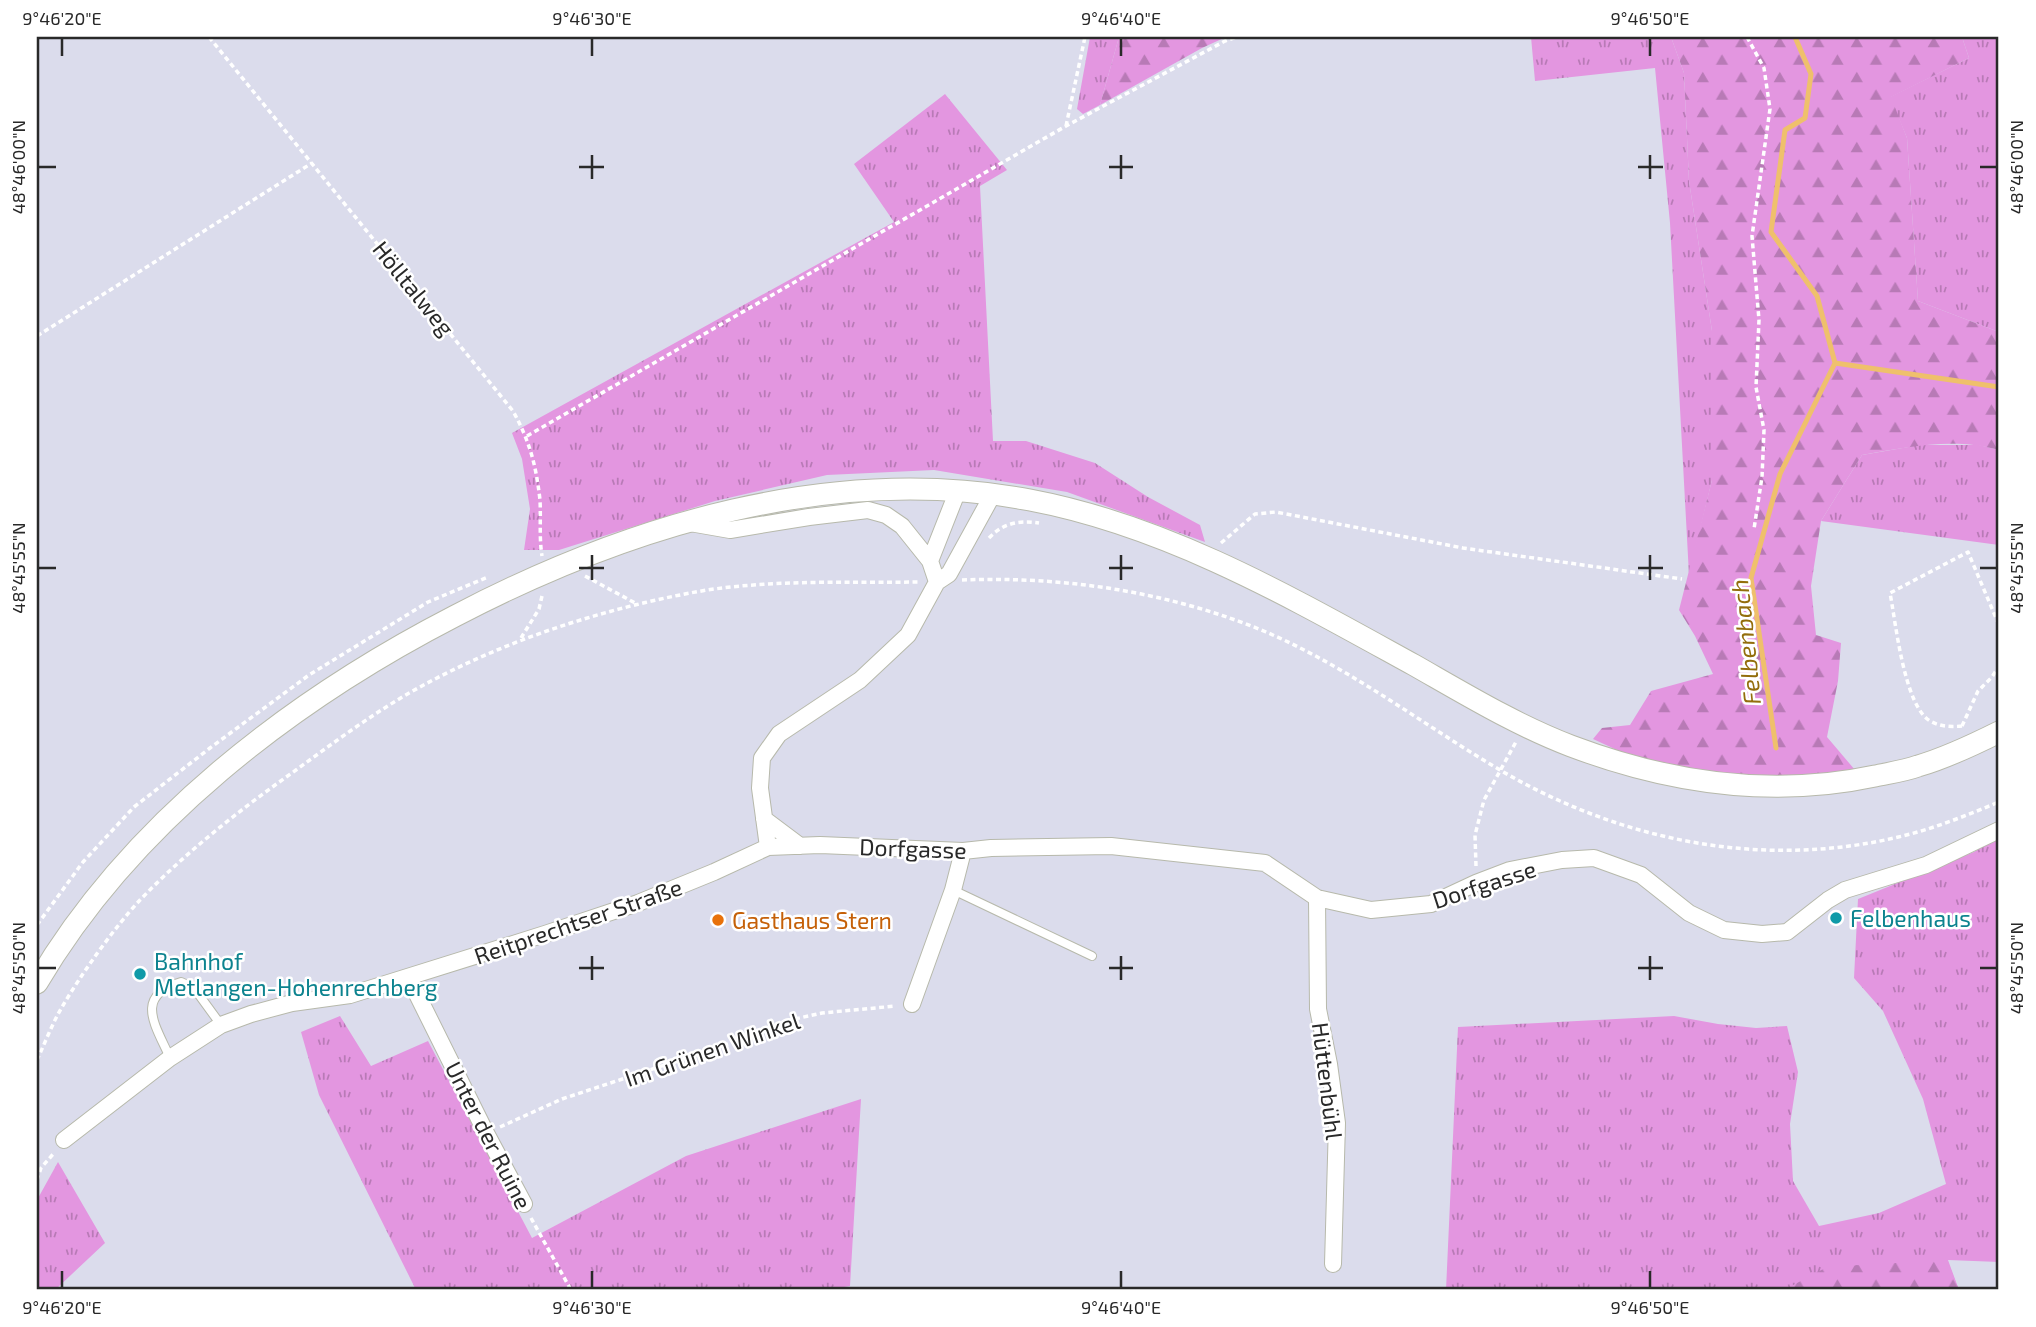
<svg xmlns="http://www.w3.org/2000/svg" width="2036" height="1327" font-family="'Exo 2',sans-serif">
<defs>
<pattern id="grass-tufts" width="24" height="20" patternUnits="userSpaceOnUse" patternTransform="scale(1.75)"><rect width="24" height="20" fill="#e396e0"/><path d="M3 7l-1-3M5 7V3M7 7l1-3M15 17l-1-3M17 17v-4M19 17l1-3" fill="none" stroke="#b87ab6"/></pattern>
<pattern id="forest-firs" width="22" height="20" patternUnits="userSpaceOnUse" patternTransform="scale(1.75)"><rect width="22" height="20" fill="#e396e0"/><path d="M5 1l3.5 6h-7zM16 11l3.5 6h-7z" fill="#b87ab6"/></pattern>
</defs>
<rect width="100%" height="100%" fill="#dbdcec"/>
<path fill="url(#grass-tufts)" d="M1090,37H1119L1100,105L1083,114L1077,109Z
M1531,37H1671L1684,73L1689,181L1712,331V480L1689,575L1670,223L1655,68L1535,81Z
M1962,37H1999V332L1918,301L1907,138L1890,97L1969,58Z
M945,94L1007,170L980,186L993,441H1026L1095,463L1148,497L1200,525L1205,542L1067,492L934,470L827,475L715,501L559,550H524L530,509L522,459L512,433L894,222L854,164Z
M1920,445H1979L1999,450V545L1821,521L1862,455Z
M1999,837V1262L1948,1260L1959,1290H1446L1458,1027L1674,1016L1718,1024L1756,1028L1787,1026L1798,1072L1790,1124L1793,1181L1819,1226L1879,1213L1946,1184L1923,1099L1883,1011L1854,978L1858,899L1974,852Z
M340,1016L371,1066L428,1041L532,1238L686,1156L861,1099L850,1286L827,1290H416L319,1095L301,1032Z
M58,1162L105,1243L55,1290H37V1200Z"/>
<path fill="url(#forest-firs)" d="M1119,37H1226L1202,48L1100,105Z
M1671,37H1962L1969,58L1891,97L1907,138L1918,301L1999,332V450C1955,437 1907,447 1862,455L1821,521L1811,586L1816,635L1841,643L1838,681L1827,737L1855,770L1777,779L1716,777L1632,757L1593,739L1602,728L1630,725L1651,691L1713,674L1695,636L1679,610L1712,480V331L1689,181L1684,73Z
M1947,1260L1959,1290H1784L1827,1267Z"/>
<g fill="none" stroke-linecap="round" stroke-linejoin="round">
<path stroke="#efc06c" stroke-width="5" d="M1835,363L1999,387
M1776,748L1751,578L1780,474L1835,363L1817,296L1771,232L1785,130L1805,118L1811,74L1795,37"/>
<defs>
<path id="lane" d="M953,890L1092,956
M170,1058C156,1026 133,996 181,982L194,988L221,1025"/>
<path id="street" d="M690,523L730,530L809,517L868,510L886,515L902,526L930,561L937,582
M930,561L958,490
M937,582L949,574L993,494
M764,819L800,846
M768,847L760,788L762,758L779,734L860,680L908,635L937,582
M1317,898L1318,1009L1329,1064L1337,1123L1333,1264
M409,978L486,1133L524,1204
M912,1004L953,890L963,851
M64,1140L170,1058L221,1025L251,1014L292,1003L350,995L545,934L638,903L714,872L768,847L820,845L963,851L991,848L1111,846L1265,863L1317,898L1371,910L1431,904L1476,883L1510,870L1562,860L1594,858L1641,875L1689,913L1724,930L1762,934L1787,932L1828,900L1845,890L1926,865L1999,830"/>
<path id="secondary" d="M37,983C131,823 292,700 455,616C629,525 832,463 1030,500C1168,526 1292,598 1414,665C1465,694 1516,725 1571,746C1669,783 1772,798 1875,776C1889,773 1904,771 1918,766C1946,758 1973,745 1999,732"/>
</defs>
<use href="#lane" stroke="#b7b9ab" stroke-width="10"/>
<use href="#street" stroke="#b7b9ab" stroke-width="18"/>
<use href="#secondary" stroke="#b7b9ab" stroke-width="23"/>
<path stroke="#fff" stroke-width="3.5" stroke-dasharray="5 3.5" stroke-linecap="butt" d="M209,37L513,411C530,442 536,465 540,500C541,519 539,537 542,556
M1747,37L1764,68L1770,109L1752,236L1759,320L1756,387L1764,430L1762,477L1754,529
M1066,126L1085,37
M37,336L312,163
M527,436L1066,126L1225,41L1237,37
M989,538C1003,523 1019,520 1039,523
M1221,543L1255,514L1276,512L1463,548L1682,579
M585,576L637,604
M962,580C1064,576 1171,592 1266,632C1350,668 1422,724 1500,770C1619,840 1759,869 1894,838C1931,830 1965,816 1999,802
M521,638L539,609L542,596
M1962,726C1951,727 1941,727 1930,721C1904,705 1896,624 1890,593L1968,552L1999,625
M1962,726L1978,691L1992,677L1999,666
M1476,866L1475,835L1484,800L1517,740
M37,925L83,862L134,807L210,748L309,675L428,602L488,577
M37,1060C45,1043 52,1024 62,1007C82,973 114,928 140,900C187,851 241,809 296,770C336,741 376,711 420,687C504,641 596,611 690,593C763,579 846,583 919,582
M500,1127L562,1099L731,1043L790,1020L822,1013L896,1006
M37,1180L41,1168L54,1153
M531,1218L571,1290"/>
<use href="#lane" stroke="#fff" stroke-width="8"/>
<use href="#street" stroke="#fff" stroke-width="16"/>
<use href="#secondary" stroke="#fff" stroke-width="21"/>
</g>
<path fill="none" stroke="#292929" stroke-width="2.5" d="M62,38V56M592,38V56M1121,38V56M1650,38V56M592,155V179M1121,155V179M1650,155V179M38,167H56M579,167H604M1109,167H1133M1638,167H1663M1980,167H1997M592,555V580M1121,555V580M1650,555V580M38,568H56M579,568H604M1109,568H1133M1638,568H1663M1980,568H1997M592,956V980M1121,956V980M1650,956V980M38,968H56M579,968H604M1109,968H1133M1638,968H1663M1980,968H1997M62,1271V1288M592,1271V1288M1121,1271V1288M1650,1271V1288"/>
<g fill="#0f9aa8" stroke="#fff" stroke-width="2.5">
<circle cx="1836" cy="918" r="7"/>
<circle cx="140" cy="974" r="7"/>
</g>
<circle fill="#e8710a" stroke="#fff" stroke-width="2.5" cx="718" cy="920" r="7"/>
<g text-anchor="middle" dominant-baseline="central" stroke-width="5" stroke-linejoin="round" paint-order="stroke">
<g font-size="23" fill="#292929" stroke="#fff">
<text transform="translate(414 288) rotate(51)">Hölltalweg</text>
<text transform="translate(913 848) rotate(2)">Dorfgasse</text>
<text transform="translate(1484 884) rotate(-18)">Dorfgasse</text>
<text transform="translate(578 921) rotate(-19)">Reitprechtser Straße</text>
<text transform="translate(712 1049) rotate(-19)">Im Grünen Winkel</text>
<text transform="translate(1328 1081) rotate(83)">Hüttenbühl</text>
<text transform="translate(489 1135) rotate(63)">Unter der Ruine</text>
</g>
<g font-size="23" fill="#0d838f" stroke="#fff" text-anchor="start">
<text x="1850" y="918">Felbenhaus</text>
<text x="154" y="961">Bahnhof<tspan x="154" dy="26">Metlangen-Hohenrechberg</tspan></text>
</g>
<g font-size="23" fill="#c56008" stroke="#fff" text-anchor="start">
<text x="732" y="920">Gasthaus Stern</text>
</g>
<g font-size="24" font-style="italic" fill="#936d0c" stroke="#fff">
<text transform="translate(1745 642) rotate(-96)">Felbenbach</text>
</g>
</g>
<rect width="2036" height="1327" fill="none" stroke="#ffffff" stroke-width="77"/>
<rect x="38" y="38" width="1959" height="1250" fill="none" stroke="#292929" stroke-width="2.5"/>
<g font-size="18" text-anchor="middle" fill="#292929">
<text x="62" y="25">9°46'20"E</text>
<text x="592" y="25">9°46'30"E</text>
<text x="1121" y="25">9°46'40"E</text>
<text x="1650" y="25">9°46'50"E</text>
<text transform="translate(19 167) rotate(-90)" y="6">48°46'00"N</text>
<text transform="translate(2017 167) rotate(-90)" y="6">48°46'00"N</text>
<text transform="translate(19 568) rotate(-90)" y="6">48°45'55"N</text>
<text transform="translate(2017 568) rotate(-90)" y="6">48°45'55"N</text>
<text transform="translate(19 968) rotate(-90)" y="6">48°45'50"N</text>
<text transform="translate(2017 968) rotate(-90)" y="6">48°45'50"N</text>
<text x="62" y="1314">9°46'20"E</text>
<text x="592" y="1314">9°46'30"E</text>
<text x="1121" y="1314">9°46'40"E</text>
<text x="1650" y="1314">9°46'50"E</text>
</g>
</svg>
